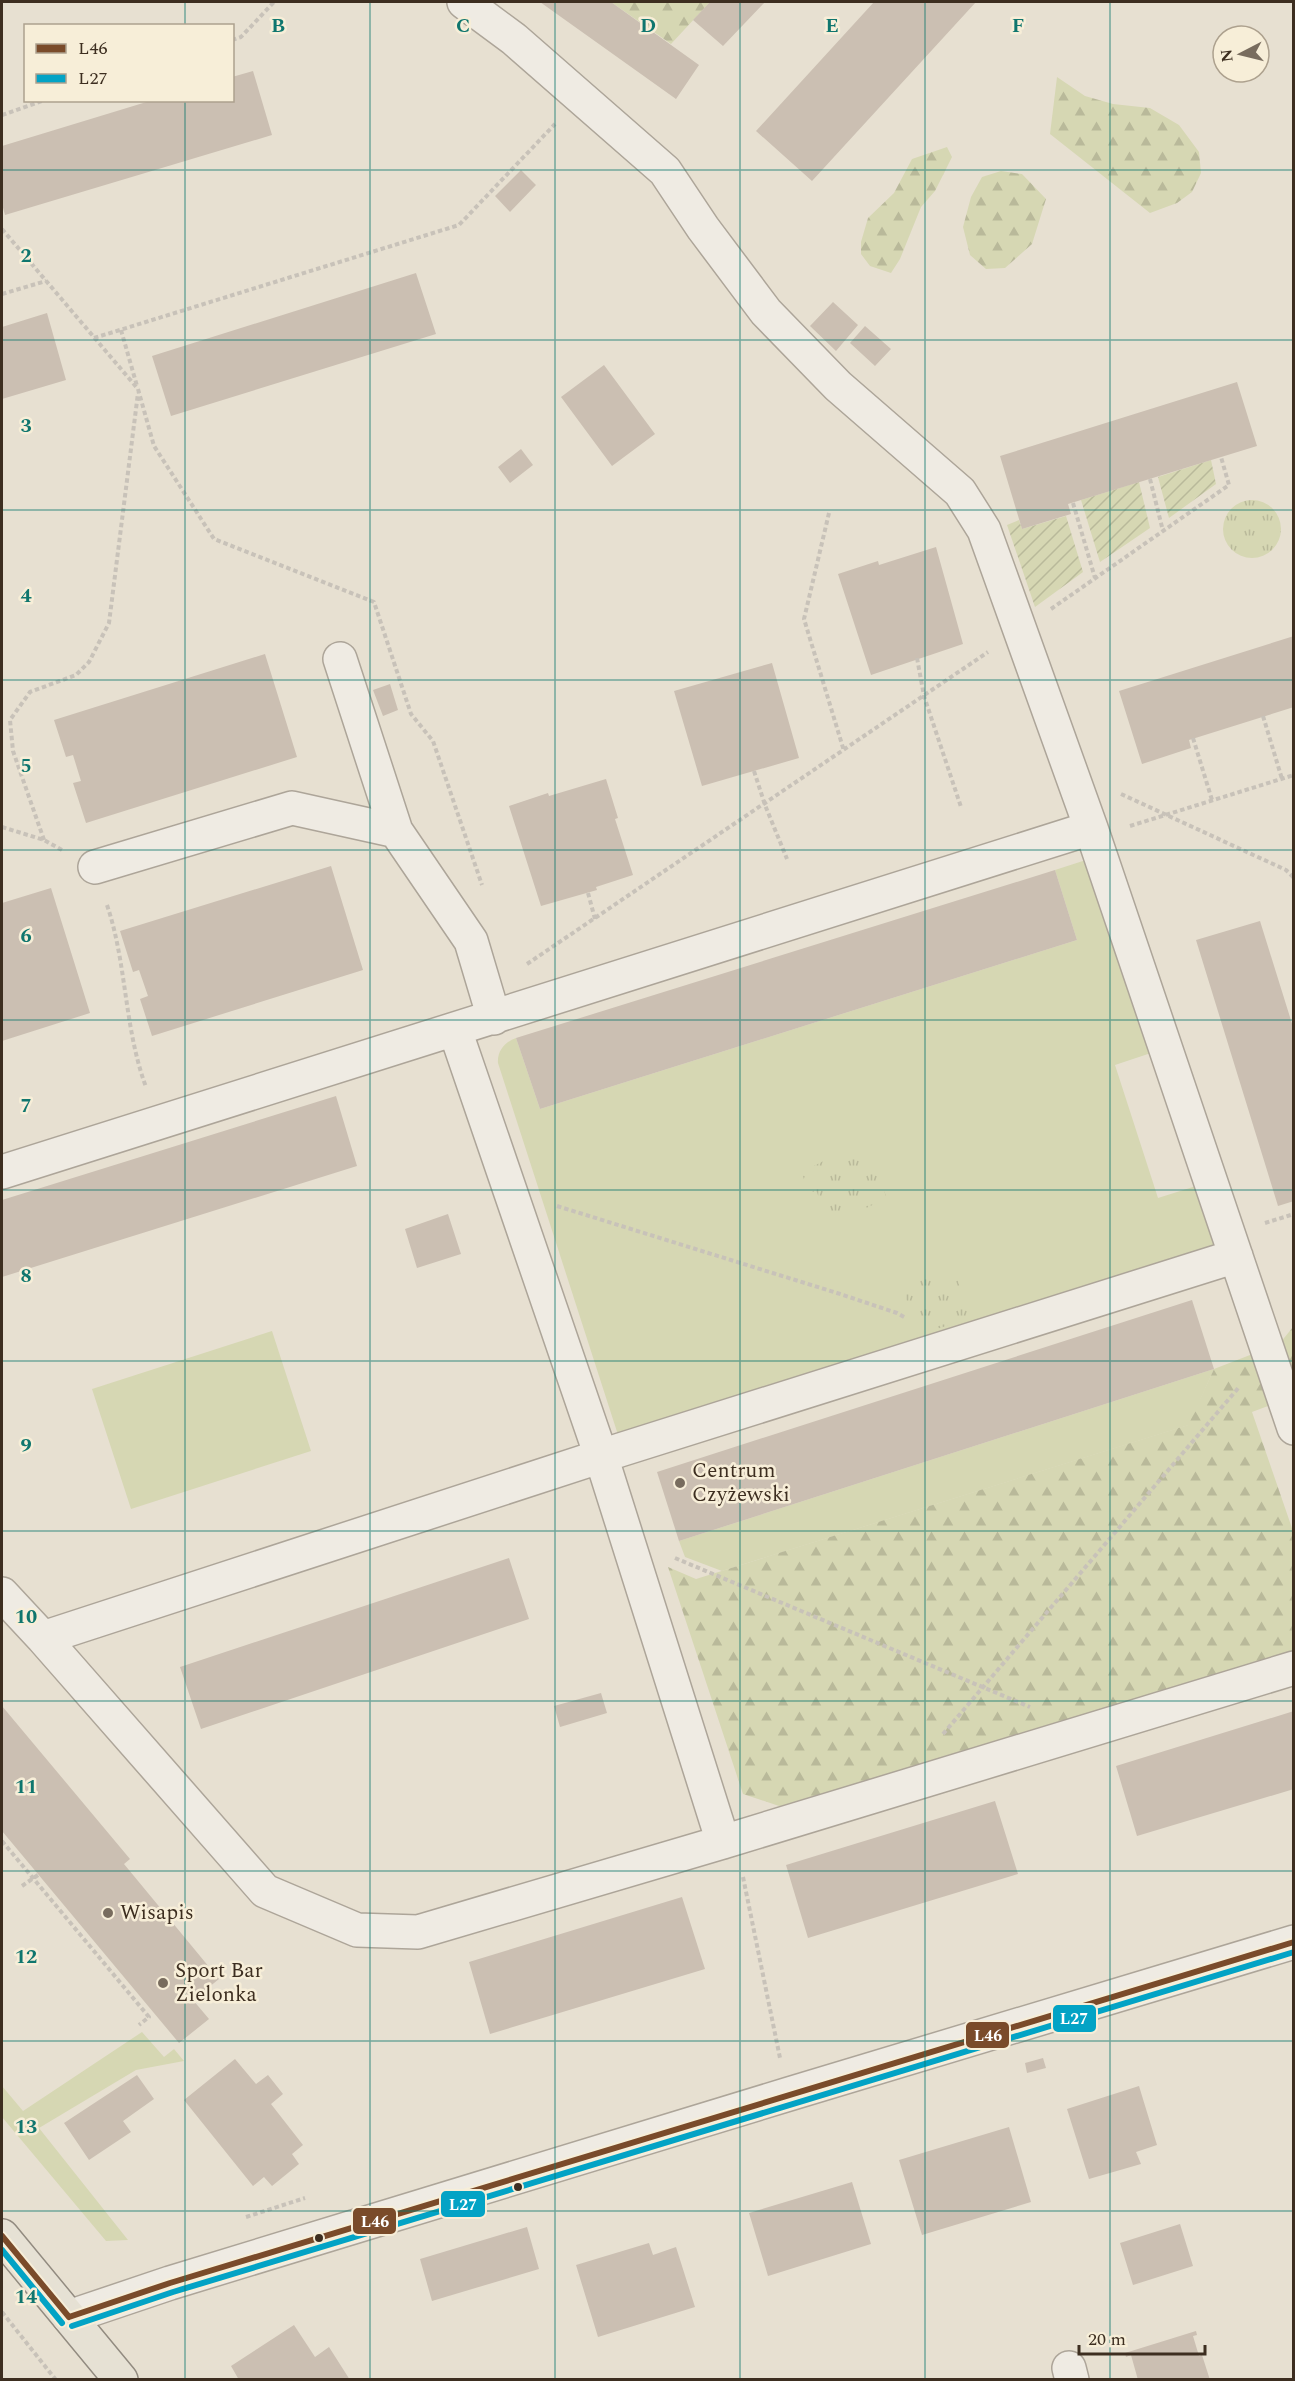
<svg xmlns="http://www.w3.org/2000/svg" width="1295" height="2381" font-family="Spectral,serif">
<defs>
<pattern id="forest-firs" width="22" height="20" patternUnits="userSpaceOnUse" patternTransform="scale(1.5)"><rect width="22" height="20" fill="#d6d7b3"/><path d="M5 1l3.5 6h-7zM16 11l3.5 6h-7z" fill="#b9b99a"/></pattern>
<pattern id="park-tufts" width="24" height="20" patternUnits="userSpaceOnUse" patternTransform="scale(1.5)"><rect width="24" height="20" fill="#d6d7b3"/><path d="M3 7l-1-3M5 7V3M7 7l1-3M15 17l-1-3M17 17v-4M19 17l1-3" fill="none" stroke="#b9b99a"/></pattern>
<pattern id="garden-furrows" width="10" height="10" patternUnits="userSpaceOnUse" patternTransform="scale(1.5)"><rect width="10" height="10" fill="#d6d7b3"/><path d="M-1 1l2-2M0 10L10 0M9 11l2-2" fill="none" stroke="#b9b99a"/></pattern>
</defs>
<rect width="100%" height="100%" fill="#e7e0d1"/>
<path fill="#d6d7b3" d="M1089,859L1151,1053L1115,1065L1158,1198L1196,1186L1216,1247L620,1441L498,1063C497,1051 505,1042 516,1038L540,1109L1077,940L1055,870Z
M272,1331L311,1451L131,1509L92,1389Z
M1214,1369L1189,1425L722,1571L685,1557L679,1541Z
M142,2032L164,2057L174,2049L184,2061L136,2070L39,2128L128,2240L106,2241L2,2117V2086L23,2111Z"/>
<path fill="url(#forest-firs)" d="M611,2H710L671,44Z
M1057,77L1085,96L1113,104L1150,108L1179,125L1199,152L1201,173L1192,192L1177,203L1150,213L1050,134Z
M947,147L952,157L935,191L921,207L900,259L891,273L870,266L861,254V242L868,218L894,193L912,159Z
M1001,171L1022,174L1046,199L1032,244L1005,268L986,269L970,255L963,227L971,197L982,177Z
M1293,1327V1377L1280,1343Z
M1268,1348L1284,1400L1252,1412L1293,1531V1653L788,1809L743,1794L668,1567L696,1579L1188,1425L1214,1369Z"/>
<path fill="url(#park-tufts)" d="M1223 529a29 29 0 1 1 58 0a29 29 0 1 1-58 0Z
M841,1152L869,1156L887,1198L835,1223L825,1217L817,1192L807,1191L802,1172Z
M954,1269L970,1319L933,1330L913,1320L902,1287Z"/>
<path fill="url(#garden-furrows)" d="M1211,460L1216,484L1169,518L1158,477Z
M1139,482L1150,528L1100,562L1081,500Z
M1066,516L1083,572L1035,607L1007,525L1019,520L1022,529Z"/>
<path fill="#cbbfb2" d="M540,2H611L699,65L676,99Z
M710,2H765L723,46L693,20Z
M874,2H976L812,181L756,131Z
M253,71L272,135L5,215L2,204V146L153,100H232V77Z
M521,170L536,185L510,212L495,196Z
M416,273L436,334L171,416L152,356Z
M833,302L858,325L836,351L810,326Z
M47,313L66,380L2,399V327Z
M865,326L891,349L875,366L850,343Z
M604,365L655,434L612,466L561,397Z
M1237,382L1257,446L1068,504L1071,514L1022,529L1000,456Z
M521,449L533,465L510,483L498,467Z
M936,547L963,644L871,675L838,574L878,561L879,565Z
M1294,636V707L1189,740L1191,748L1142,764L1119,691Z
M265,654L297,757L86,823L73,783L81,781L73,755L66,757L54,720Z
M772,663L799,758L702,786L674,691Z
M390,684L398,710L383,716L373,690Z
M606,779L618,818L615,819L633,875L596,887L597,890L541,906L509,806L548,793L549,796Z
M331,866L363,970L152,1036L140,999L148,996L139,970L133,972L120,931Z
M1055,870L1077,940L540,1109L516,1038Z
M51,888L90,1013L2,1041V903Z
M1260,921L1294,1030V1201L1278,1206L1196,940Z
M336,1096L357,1166L2,1277V1200Z
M448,1214L461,1254L417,1268L405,1229Z
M1192,1300L1214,1369L679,1541L657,1472Z
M509,1558L529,1619L201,1729L180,1667Z
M601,1693L607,1713L560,1727L554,1706Z
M2,1706L130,1859L124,1864L219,1979L193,2000L209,2019L179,2043L2,1831Z
M1294,1711V1789L1137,1836L1116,1766Z
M995,1801L1018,1874L808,1938L786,1865Z
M682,1897L705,1969L490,2034L469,1962Z
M1043,2058L1046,2068L1027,2073L1025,2063Z
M235,2059L256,2084L268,2075L283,2094L271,2104L303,2145L292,2154L299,2164L272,2186L264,2177L253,2186L184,2100Z
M137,2075L154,2099L123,2121L131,2132L89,2160L64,2123Z
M1139,2086L1157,2145L1136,2152L1141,2164L1089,2179L1067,2109Z
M1009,2127L1031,2202L922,2235L899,2160Z
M852,2182L871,2244L768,2276L749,2213Z
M1180,2224L1193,2266L1133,2285L1120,2243Z
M527,2227L539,2269L432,2301L420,2259Z
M649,2243L653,2255L676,2247L695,2307L598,2337L576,2265Z
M294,2325L315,2357L329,2347L350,2380H239L231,2366Z
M1196,2331L1197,2335L1193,2336L1199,2356L1202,2355L1210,2380H1138L1131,2355L1126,2357L1125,2353Z"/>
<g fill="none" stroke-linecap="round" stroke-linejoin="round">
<defs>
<path id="minor" d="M464,2L514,39L665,171L703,228L766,312L838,386L960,492L984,530L1091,828L1294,1428
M340,659L396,831
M95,867L292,808L396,831L471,941L494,1018
M455,1030L601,1456L723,1842
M2,1172L1091,828
M2,1594L43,1638L265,1891L357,1930L418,1932L723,1842L1294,1668
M43,1638L620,1450L1236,1256
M69,2317L170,2283L789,2094L1294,1942
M1069,2368L1072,2380"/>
<path id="major" d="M2,2236L121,2380"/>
</defs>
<use href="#minor" stroke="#ada599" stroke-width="36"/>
<use href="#major" stroke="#928b80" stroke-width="36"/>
<path stroke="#c8c2b9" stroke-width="4" stroke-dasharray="4.5 3" stroke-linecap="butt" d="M232,40L241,37L274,2
M2,115L45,100
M2,229L138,389L154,446L214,539L374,602L411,714L433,741L482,885
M2,294L46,281
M121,330L137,386
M94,338L459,225L555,124
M1150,479L1163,531
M1073,503L1095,578
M829,513L804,619L844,751
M1051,609L1229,485L1221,457
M917,658L924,696L961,807
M1263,716L1282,779
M1193,738L1212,800
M754,771L765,805L787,859
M1121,794L1286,870L1294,878
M1130,826L1294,775
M2,827L44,840L62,850
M44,840L13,751L10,720L30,692L76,675L89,662L109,623L138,393
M588,893L595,919
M107,905C127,964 124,1028 146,1087
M527,964L988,652
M557,1206L837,1293L897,1313L906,1318
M1265,1223L1294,1214
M675,1558L1030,1707
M943,1734L1240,1386
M2,1841L149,2017L139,2025
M743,1877L780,2058
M22,1886L38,1875
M246,2217L305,2198
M2,2312L56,2380"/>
<use href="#minor" stroke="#efebe3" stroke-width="33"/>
<use href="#major" stroke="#e6e1d4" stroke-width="33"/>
<defs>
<path id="bus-1" d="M2,2236L69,2317
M69,2317L170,2283L1294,1942"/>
<path id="bus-2" d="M2,2250L62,2323
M72,2326L173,2292L1294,1952"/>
</defs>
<use href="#bus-1" stroke="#f7eed8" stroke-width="10"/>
<use href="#bus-2" stroke="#f7eed8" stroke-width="10"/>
<use href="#bus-1" stroke="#7a4b2a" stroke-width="6"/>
<use href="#bus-2" stroke="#03a3c5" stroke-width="6"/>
</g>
<path fill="none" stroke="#0f766e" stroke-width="1.5" stroke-opacity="0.55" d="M185,2V26M370,2V2380M555,2V2380M740,2V2380M925,2V2380M1110,2V2380M185,100V2380M2,170H1294M2,340H1294M2,510H1294M2,680H1294M2,850H1294M2,1020H1294M2,1190H1294M2,1361H1294M2,1531H1294M2,1701H1294M2,1871H1294M2,2041H1294M2,2211H1294"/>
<g fill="#786c5e" stroke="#f7eed8" stroke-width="2">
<circle cx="680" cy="1483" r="6"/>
<circle cx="108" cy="1913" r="6"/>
<circle cx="163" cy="1983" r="6"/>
</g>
<g fill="#3d2e20" stroke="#f7eed8" stroke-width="2">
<circle cx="518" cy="2187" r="5"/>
<circle cx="319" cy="2238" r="5"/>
</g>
<g text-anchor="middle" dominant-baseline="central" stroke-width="5" stroke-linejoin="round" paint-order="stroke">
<g font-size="21" fill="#3d2e20" stroke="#f7eed8" text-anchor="start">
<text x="692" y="1471">Centrum<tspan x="692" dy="24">Czyżewski</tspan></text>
<text x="120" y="1913">Wisapis</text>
<text x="175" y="1971">Sport Bar<tspan x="175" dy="24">Zielonka</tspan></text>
</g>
</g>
<g font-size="20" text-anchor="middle" font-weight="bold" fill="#0f766e" stroke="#f7eed8" stroke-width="5" stroke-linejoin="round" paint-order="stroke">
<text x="278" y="32">B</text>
<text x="463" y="32">C</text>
<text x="648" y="32">D</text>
<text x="832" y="32">E</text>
<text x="1018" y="32">F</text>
<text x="26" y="262">2</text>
<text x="26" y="432">3</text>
<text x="26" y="602">4</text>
<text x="26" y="772">5</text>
<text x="26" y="942">6</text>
<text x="26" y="1112">7</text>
<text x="26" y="1282">8</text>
<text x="26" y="1452">9</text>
<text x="26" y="1623">10</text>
<text x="26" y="1793">11</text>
<text x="26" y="1963">12</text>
<text x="26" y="2133">13</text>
<text x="26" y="2303">14</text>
</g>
<g stroke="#f7eed8" stroke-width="2">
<rect x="1052" y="2004" width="45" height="29" rx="6" fill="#03a3c5"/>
<rect x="965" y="2021" width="45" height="28" rx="6" fill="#7a4b2a"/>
<rect x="440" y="2190" width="46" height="28" rx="6" fill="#03a3c5"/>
<rect x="352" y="2207" width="45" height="28" rx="6" fill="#7a4b2a"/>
</g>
<g font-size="16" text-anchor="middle" font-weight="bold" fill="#fff">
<text x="1074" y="2024">L27</text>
<text x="988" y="2041">L46</text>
<text x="463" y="2210">L27</text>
<text x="375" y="2227">L46</text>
</g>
<rect width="1295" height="2381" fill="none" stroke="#3d2e20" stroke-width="6"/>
<rect x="24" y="24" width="210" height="78" fill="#f7eed8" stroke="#ada18e" stroke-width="1.5"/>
<rect x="36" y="44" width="30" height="9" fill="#7a4b2a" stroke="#ada18e" stroke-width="1.5"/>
<text x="78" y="54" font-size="18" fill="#3d2e20">L46</text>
<rect x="36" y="74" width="30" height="9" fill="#03a3c5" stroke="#ada18e" stroke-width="1.5"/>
<text x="78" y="84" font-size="18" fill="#3d2e20">L27</text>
<g transform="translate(1241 54) rotate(263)"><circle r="28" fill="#f7eed8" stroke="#ada18e" stroke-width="1.5"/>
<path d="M0-4.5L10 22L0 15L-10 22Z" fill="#786c5e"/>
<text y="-9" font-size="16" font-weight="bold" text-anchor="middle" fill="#3d2e20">N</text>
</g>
<path d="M1079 2345v9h126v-9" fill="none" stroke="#3d2e20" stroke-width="3"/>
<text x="1088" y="2345" font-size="18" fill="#3d2e20" stroke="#f7eed8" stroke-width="4.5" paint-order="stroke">20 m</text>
</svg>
